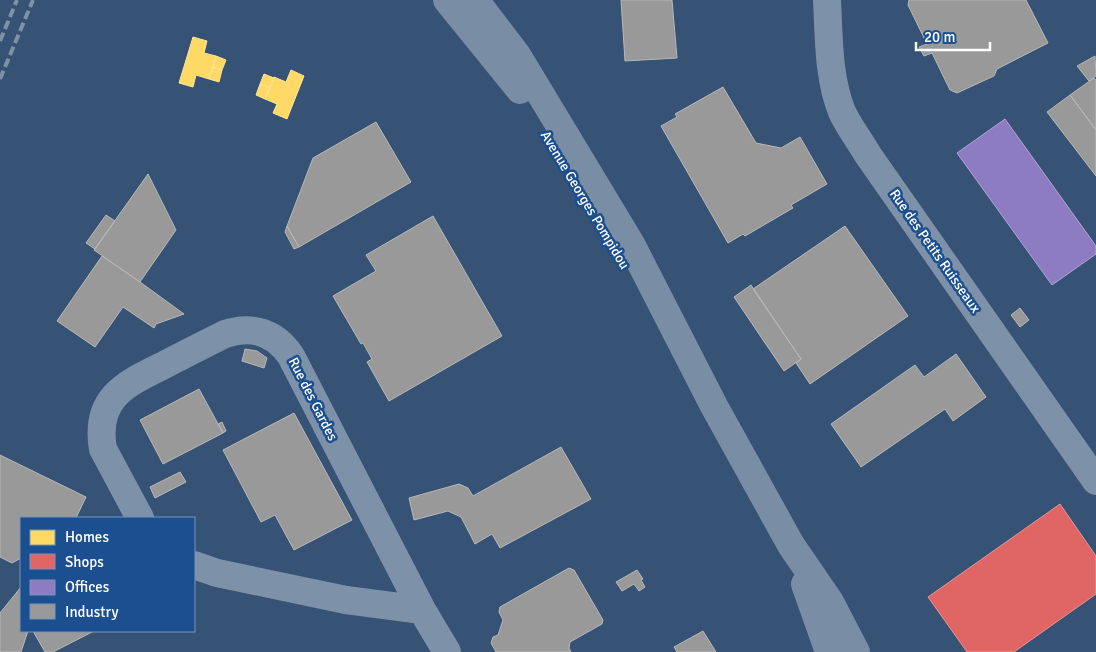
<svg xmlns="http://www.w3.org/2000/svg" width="1096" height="652" font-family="Signika,sans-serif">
<rect width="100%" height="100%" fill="#365274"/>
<path fill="#ffd966" stroke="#ffe494" d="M193,37L207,41L204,53L216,56L209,79L196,75L193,87L179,83Z
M216,56L226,60L222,70L213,67Z
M213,67L222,70L219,82L209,79Z
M291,70L304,76L287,119L273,113L277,104L265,99L274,77L286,82Z
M264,74L274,78L270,88L260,84Z
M260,84L270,88L265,99L256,95Z"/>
<path fill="#e06666" stroke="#e99494" d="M1060,504L1096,556V594L1014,652H967L928,597Z"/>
<path fill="#8e7cc3" stroke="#b0a3d5" d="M1005,119L1096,246V254L1052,285L957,153Z"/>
<path fill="#999" stroke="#b8b8b8" d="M621,0H672L677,58L625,61Z
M909,0H1026L1048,43L997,69L994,76L957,93L950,90L932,53L924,56L919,47L927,44L908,5Z
M1095,56L1096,76L1089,81L1077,66Z
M1094,78L1096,80V130L1070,95Z
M723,87L756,143L781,148L800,137L827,184L791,205L793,208L745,236L743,234L728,243L661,126L677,117L675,114Z
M1070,95L1096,130V176L1047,112Z
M376,122L411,182L299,247L287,226L313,158Z
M148,174L176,230L140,282L94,250Z
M106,215L115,221L95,249L86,243Z
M433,216L502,336L389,401L367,362L372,359L363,343L361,344L333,296L376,271L366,255Z
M287,226L299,247L294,249L285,232Z
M845,226L908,316L810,384L796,363L801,359L753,289Z
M102,256L140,282L184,314L156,324L154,328L123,307L95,347L57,321Z
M751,285L801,359L784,371L734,297Z
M1020,308L1029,320L1020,327L1011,315Z
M245,349L257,351L267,358L264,368L242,361Z
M956,354L986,397L953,421L945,409L861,467L831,424L915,365L924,377Z
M199,389L223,433L163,464L140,420Z
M294,413L352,520L294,550L275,515L261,522L223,450Z
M222,422L226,431L223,433L218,424Z
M561,447L591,499L500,548L492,534L475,544L461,517L448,511L414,520L409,498L459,484L468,488L473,496Z
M0,455L86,497L76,518H21V558L12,563L0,557Z
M180,472L186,482L155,498L150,487Z
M569,568L574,570L603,620L602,624L570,642L569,648L571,652H496L491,643L493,637L498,635L503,620L499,612L500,607Z
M637,570L643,579L641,580L645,587L639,591L634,584L622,591L616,582Z
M21,587V631H28L21,652H0V613Z
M33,631H94L53,652H45Z
M703,631L716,652H677L674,647Z"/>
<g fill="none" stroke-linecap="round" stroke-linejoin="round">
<path stroke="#7d92a8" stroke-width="28" d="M827,0C829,37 828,77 842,112C849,127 860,141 868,155L1096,481
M140,518L103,449C94,397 126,384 166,364C185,354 205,344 225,334C251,325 275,332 291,356L422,610L346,600L217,573L194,565
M422,610L447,652"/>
<path stroke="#798da4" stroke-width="28" d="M447,0L520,90
M475,0L517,55L631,244L714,406L791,545L830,602L856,652
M805,584L829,652"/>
<path stroke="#7e92a7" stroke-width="4" stroke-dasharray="9 4" stroke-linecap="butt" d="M0,41L17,0
M0,79L33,0"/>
</g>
<g text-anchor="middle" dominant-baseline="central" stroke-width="5" stroke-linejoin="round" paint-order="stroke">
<g font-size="14" fill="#fff" stroke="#1b4f8f">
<text transform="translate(585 200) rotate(59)">Avenue Georges Pompidou</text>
<text transform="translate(935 251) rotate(55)">Rue des Petits Ruisseaux</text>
<text transform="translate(313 399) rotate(63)">Rue des Gardes</text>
</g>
</g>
<rect x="20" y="517" width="175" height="115" fill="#1b4f8f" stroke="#7695bc"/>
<rect x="30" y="530" width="25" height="15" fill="#ffd966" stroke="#7695bc"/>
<text x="65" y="542" font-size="15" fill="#ffffff">Homes</text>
<rect x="30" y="554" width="25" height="15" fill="#e06666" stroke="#7695bc"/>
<text x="65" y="567" font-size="15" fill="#ffffff">Shops</text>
<rect x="30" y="580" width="25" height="15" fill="#8e7cc3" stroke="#7695bc"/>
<text x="65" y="592" font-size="15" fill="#ffffff">Offices</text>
<rect x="30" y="604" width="25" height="15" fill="#999999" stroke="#7695bc"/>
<text x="65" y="617" font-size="15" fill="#ffffff">Industry</text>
<path d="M916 42v8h74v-8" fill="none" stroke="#ffffff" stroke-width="2.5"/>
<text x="924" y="42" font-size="15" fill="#ffffff" stroke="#1b4f8f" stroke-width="4" paint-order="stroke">20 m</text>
</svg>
